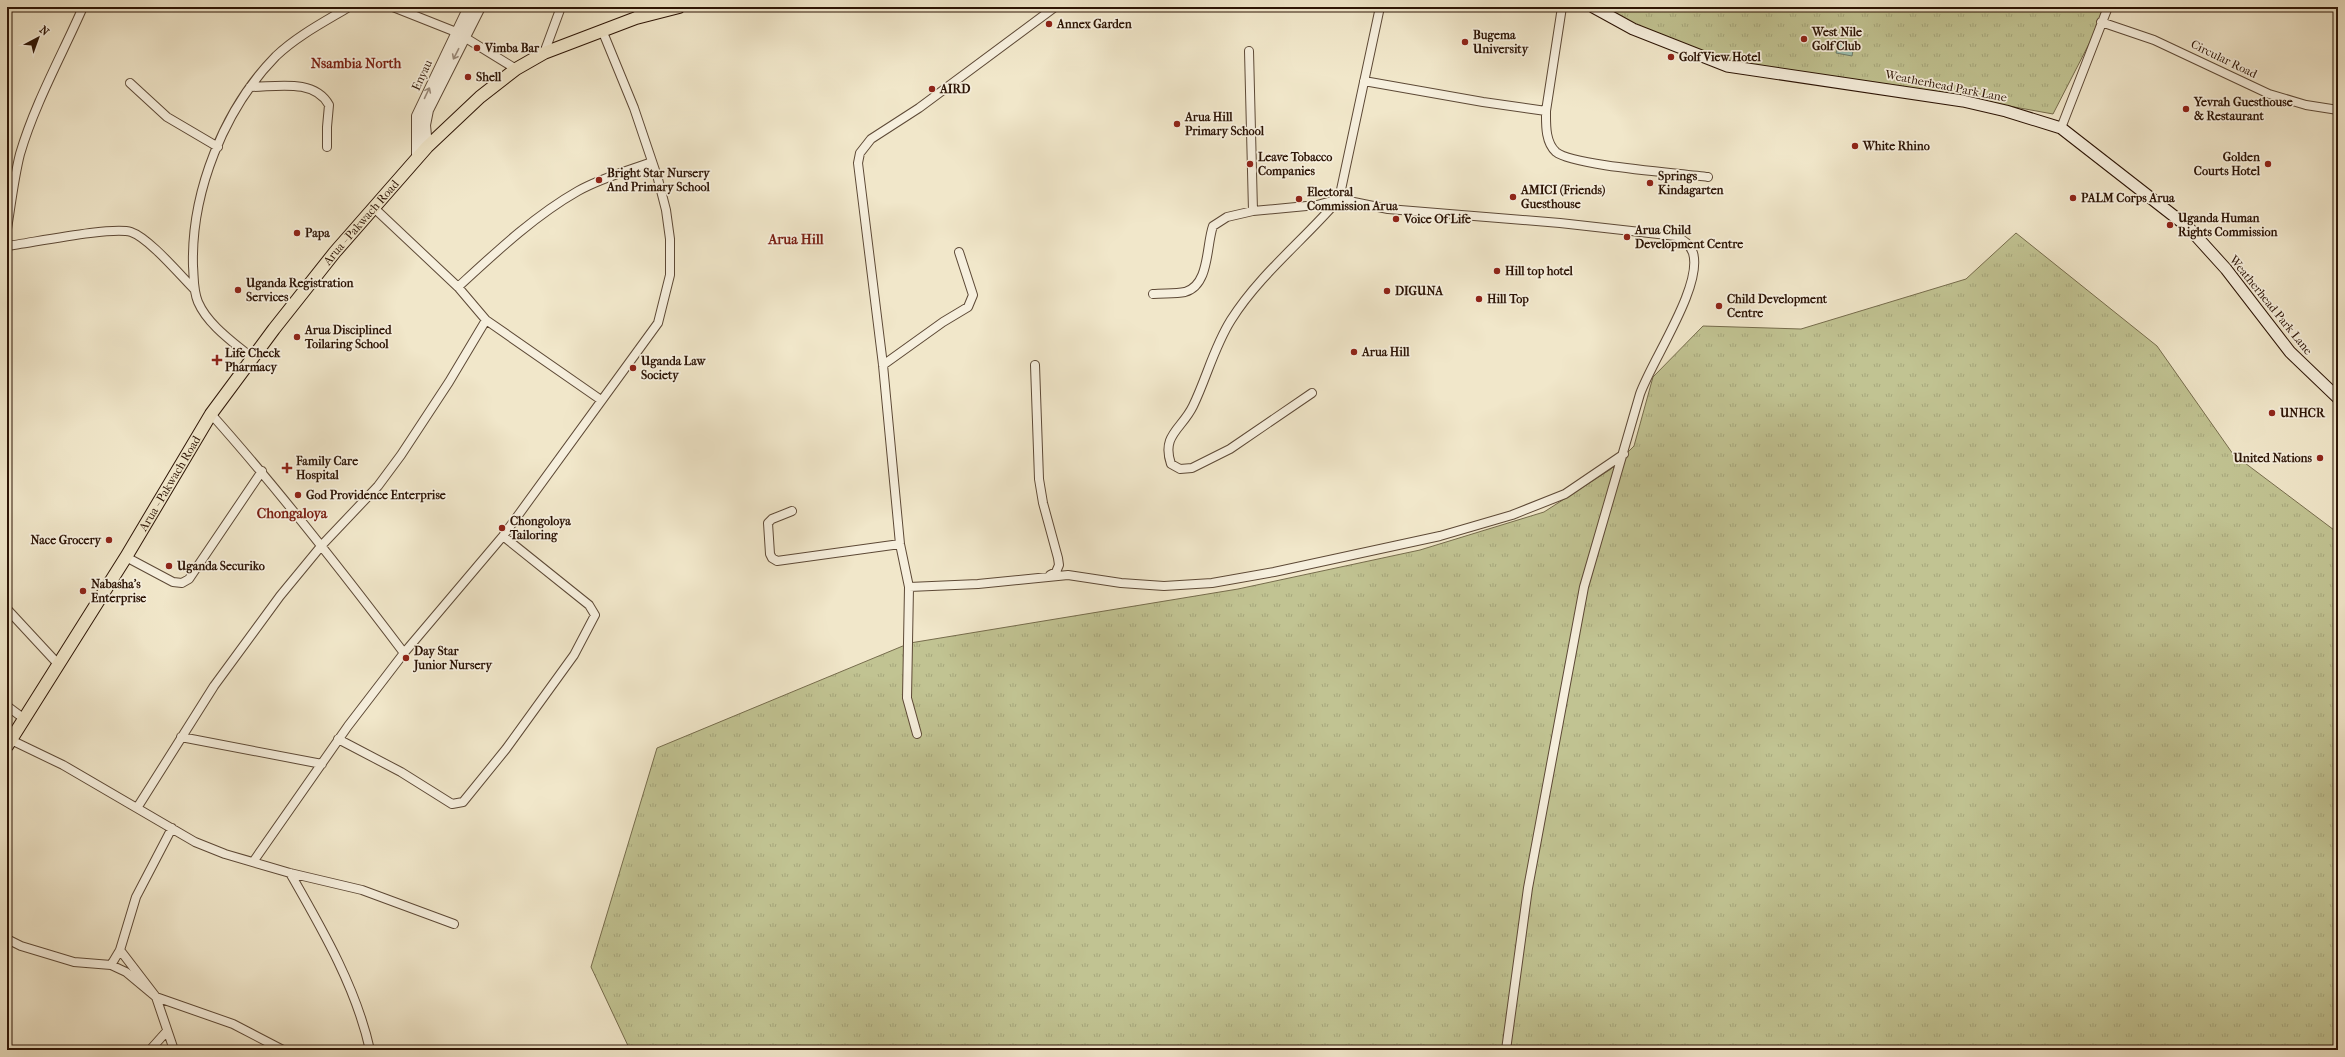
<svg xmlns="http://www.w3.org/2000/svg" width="2345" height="1057" font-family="'IM FELL French Canon',serif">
<defs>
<pattern id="grass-tufts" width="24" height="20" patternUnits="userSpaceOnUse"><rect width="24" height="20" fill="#c1c392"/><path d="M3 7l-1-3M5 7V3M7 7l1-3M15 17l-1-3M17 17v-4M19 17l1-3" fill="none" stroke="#a6a77c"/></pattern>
</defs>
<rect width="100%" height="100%" fill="#f1e7ca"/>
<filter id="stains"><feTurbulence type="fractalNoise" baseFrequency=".005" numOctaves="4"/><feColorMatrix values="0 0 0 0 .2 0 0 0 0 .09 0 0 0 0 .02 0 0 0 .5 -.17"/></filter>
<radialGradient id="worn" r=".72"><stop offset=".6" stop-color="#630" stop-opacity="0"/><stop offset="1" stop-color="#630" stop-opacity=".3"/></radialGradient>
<path fill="url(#grass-tufts)" stroke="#766c4c" d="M1601,7H2108L2053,114L1887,84L1751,71L1632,25Z
M2016,233L2157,346L2233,454L2338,533V1050H630L591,967L657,748L910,643L1238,589L1420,550L1544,512L1611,469L1634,446L1653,377L1703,326L1801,329L1966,279Z"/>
<path fill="#9cc1b1" stroke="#6f7c6c" d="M1839,42L1854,46L1852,56L1836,53Z"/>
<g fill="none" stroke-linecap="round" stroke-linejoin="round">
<defs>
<path id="minor" d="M393,7L456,32L516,69
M1380,7L1339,199L1388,209L1560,223L1676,236C1683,240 1690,244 1693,253C1703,286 1652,360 1640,394L1584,587L1528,888L1506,1050
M1562,7L1546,111C1546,124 1545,142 1556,152C1573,166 1680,173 1708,177
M636,18L642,7
M2101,22L2154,40L2269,94L2306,105L2338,110
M1249,51L1253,211L1317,205L1339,199
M544,53L561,7
M1364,81L1483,102L1546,111
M130,83L167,117L218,147
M250,87C276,87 314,78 329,105L327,127V147
M2061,128L2108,7
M373,207L458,287L486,320L601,400
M7,229C11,204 14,178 20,154C35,103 62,55 83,7
M7,246C31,243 112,226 131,232C149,238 180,275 194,289
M458,287C495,253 534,216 578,191C601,178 627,171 652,162
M1153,294C1163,293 1175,294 1185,292C1210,285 1206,245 1213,226L1227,217L1253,211
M252,358C233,342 208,325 198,302C193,290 194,278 193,266C191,192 224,109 276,56C297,36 324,22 349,7
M883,365L943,322L968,307L973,295L959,252
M1035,365L1039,479L1043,503L1058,558L1059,565L1056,572L1050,575
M1312,393L1230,449L1192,468L1180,469L1171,464C1161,435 1182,429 1193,406C1207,377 1214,347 1231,320C1260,274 1304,240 1339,199
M211,414C279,490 342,571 404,653
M792,511L772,519L768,523L770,554L772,558L777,561L900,544
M126,557L173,582L182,583L189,579L262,471
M909,587L978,584L1068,575L1121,583L1164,586L1212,583L1274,572L1440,536L1512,515L1565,494L1624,454
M7,609L58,664
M7,706L23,718
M917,734L907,698L909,587L900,544L883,365L858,163L860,153L871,139L919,108L1055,7
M181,737L322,764
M338,739L401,772L452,804L463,802L506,749L574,655L595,615L589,605L503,536
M11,740L63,765L195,842L225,854L290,873L362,890L454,924
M137,808L214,686L280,596L322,545L378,486L401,455L449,382L486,320
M253,862L348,726L404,653L503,536L658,323L670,275V239L666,210L658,179L634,108L602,30
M290,873C322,929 356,987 370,1050
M7,939L21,946L74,962L111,965L126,972L156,997L233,1024L283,1050
M120,950L156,997L174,1050
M111,965L120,950L136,897L172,828
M150,1050L167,1031"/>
<path id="tertiary" d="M427,147L425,125L428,110L480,7
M417,158V116L469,7"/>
<path id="secondary" d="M1593,7L1633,29L1727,66L1963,101L2006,111L2061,128L2188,227L2226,269L2290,352L2338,398"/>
<g id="primary">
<path id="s1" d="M7,746L126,557L211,414L274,329L335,252L427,147L480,97L516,69L544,53L636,18L679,7"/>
</g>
</defs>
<use href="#minor" stroke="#5d4936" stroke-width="10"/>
<use href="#tertiary" stroke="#5d4936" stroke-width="12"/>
<use href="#secondary" stroke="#2c1405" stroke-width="13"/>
<use href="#primary" stroke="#2c1405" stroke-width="14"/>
<use href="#minor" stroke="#f6efdd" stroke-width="8"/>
<use href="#tertiary" stroke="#f6efdd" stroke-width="10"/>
<use href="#secondary" stroke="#f6efdd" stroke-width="11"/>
<use href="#primary" stroke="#f1e7ca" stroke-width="12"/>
</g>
<defs><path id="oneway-shaft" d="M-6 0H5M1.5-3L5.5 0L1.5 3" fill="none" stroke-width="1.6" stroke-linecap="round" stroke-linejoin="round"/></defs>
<g stroke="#9b8c7c">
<use href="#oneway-shaft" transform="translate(456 54) rotate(117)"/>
<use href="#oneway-shaft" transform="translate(427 93) rotate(-65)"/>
</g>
<g fill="#8f2418" stroke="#f6efdd" stroke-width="1.5">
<circle cx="1049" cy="24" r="4"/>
<circle cx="1804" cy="39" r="4"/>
<circle cx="1465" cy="42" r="4"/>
<circle cx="477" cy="48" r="4"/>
<circle cx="1671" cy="57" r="4"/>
<circle cx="468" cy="77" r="4"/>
<circle cx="932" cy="89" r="4"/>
<circle cx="2186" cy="109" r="4"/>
<circle cx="1177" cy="124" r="4"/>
<circle cx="1855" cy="146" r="4"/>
<circle cx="1250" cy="164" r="4"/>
<circle cx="2268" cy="164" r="4"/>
<circle cx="599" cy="180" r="4"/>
<circle cx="1650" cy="183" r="4"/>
<circle cx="1513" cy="197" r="4"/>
<circle cx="2073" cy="198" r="4"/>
<circle cx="1299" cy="199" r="4"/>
<circle cx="1396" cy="219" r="4"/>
<circle cx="2170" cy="225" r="4"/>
<circle cx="297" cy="233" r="4"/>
<circle cx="1627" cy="237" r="4"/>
<circle cx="1497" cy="271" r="4"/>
<circle cx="238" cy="290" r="4"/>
<circle cx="1387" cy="291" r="4"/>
<circle cx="1479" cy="299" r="4"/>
<circle cx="1719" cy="306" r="4"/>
<circle cx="297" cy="337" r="4"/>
<circle cx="1354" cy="352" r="4"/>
<path d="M215 354h4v4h4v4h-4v4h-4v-4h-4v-4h4z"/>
<circle cx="633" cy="368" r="4"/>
<circle cx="2272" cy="413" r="4"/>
<circle cx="2320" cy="458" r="4"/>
<path d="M285 462h4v4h4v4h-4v4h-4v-4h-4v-4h4z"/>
<circle cx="298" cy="495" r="4"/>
<circle cx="502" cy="528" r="4"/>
<circle cx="109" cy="540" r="4"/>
<circle cx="169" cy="566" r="4"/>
<circle cx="83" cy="591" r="4"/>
<circle cx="406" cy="658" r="4"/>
</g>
<g text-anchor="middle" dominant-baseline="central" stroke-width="3.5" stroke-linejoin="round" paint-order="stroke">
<g font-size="12" font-weight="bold" fill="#2c1405" stroke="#f6efdd" text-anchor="start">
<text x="1057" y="24">Annex Garden</text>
<text x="1812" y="32">West Nile<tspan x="1812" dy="14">Golf Club</tspan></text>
<text x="1473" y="35">Bugema<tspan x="1473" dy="14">University</tspan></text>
<text x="485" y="48">Vimba Bar</text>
<text x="1679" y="57">Golf View Hotel</text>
<text x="476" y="77">Shell</text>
<text x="940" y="89">AIRD</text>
<text x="2194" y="102">Yevrah Guesthouse<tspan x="2194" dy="14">&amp; Restaurant</tspan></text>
<text x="1185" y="117">Arua Hill<tspan x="1185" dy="14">Primary School</tspan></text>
<text x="1863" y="146">White Rhino</text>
<text x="1258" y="157">Leave Tobacco<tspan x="1258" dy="14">Companies</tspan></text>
<text x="2260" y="157" text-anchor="end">Golden<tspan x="2260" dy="14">Courts Hotel</tspan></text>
<text x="607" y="173">Bright Star Nursery<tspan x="607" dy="14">And Primary School</tspan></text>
<text x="1658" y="176">Springs<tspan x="1658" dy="14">Kindagarten</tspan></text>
<text x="1521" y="190">AMICI (Friends)<tspan x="1521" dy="14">Guesthouse</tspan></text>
<text x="1307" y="192">Electoral<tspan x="1307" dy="14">Commission Arua</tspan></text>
<text x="2081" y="198">PALM Corps Arua</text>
<text x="2178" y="218">Uganda Human<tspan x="2178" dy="14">Rights Commission</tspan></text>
<text x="1404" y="219">Voice Of Life</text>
<text x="1635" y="230">Arua Child<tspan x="1635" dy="14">Development Centre</tspan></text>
<text x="305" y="233">Papa</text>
<text x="1505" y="271">Hill top hotel</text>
<text x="246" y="283">Uganda Registration<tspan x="246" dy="14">Services</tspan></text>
<text x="1395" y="291">DIGUNA</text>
<text x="1487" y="299">Hill Top</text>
<text x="1727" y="299">Child Development<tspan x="1727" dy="14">Centre</tspan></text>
<text x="305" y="330">Arua Disciplined<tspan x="305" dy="14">Toilaring School</tspan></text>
<text x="1362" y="352">Arua Hill</text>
<text x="225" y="353">Life Check<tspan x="225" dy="14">Pharmacy</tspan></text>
<text x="641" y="361">Uganda Law<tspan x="641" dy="14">Society</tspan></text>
<text x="2280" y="413">UNHCR</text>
<text x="2312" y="458" text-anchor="end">United Nations</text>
<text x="296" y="461">Family Care<tspan x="296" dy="14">Hospital</tspan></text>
<text x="306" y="495">God Providence Enterprise</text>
<text x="510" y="521">Chongoloya<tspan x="510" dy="14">Tailoring</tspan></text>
<text x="101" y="540" text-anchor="end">Nace Grocery</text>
<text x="177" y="566">Uganda Securiko</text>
<text x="91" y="584">Nabasha's<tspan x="91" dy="14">Enterprise</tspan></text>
<text x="414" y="651">Day Star<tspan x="414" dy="14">Junior Nursery</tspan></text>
</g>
<g font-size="12" fill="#2c1405" stroke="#f6efdd">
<text transform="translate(2224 59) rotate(26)">Circular Road</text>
<text transform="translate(422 75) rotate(-65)">Enyau</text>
<text transform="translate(1946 86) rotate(11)">Weatherhead Park Lane</text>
<text stroke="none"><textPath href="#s1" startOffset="633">Arua - Pakwach Road</textPath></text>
<text transform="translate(2271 305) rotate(51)">Weatherhead Park Lane</text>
<text stroke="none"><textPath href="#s1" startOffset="309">Arua - Pakwach Road</textPath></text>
</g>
<g font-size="14" font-weight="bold" fill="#7a1f14" stroke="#f6efdd">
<text x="356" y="63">Nsambia North</text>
<text x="796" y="239">Arua Hill</text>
<text x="292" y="513">Chongaloya</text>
</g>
</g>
<rect width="2345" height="1057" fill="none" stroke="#f1e7ca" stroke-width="24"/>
<rect x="8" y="8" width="2329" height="1041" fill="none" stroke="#2c1405" stroke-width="2"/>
<rect x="12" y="12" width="2321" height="1033" fill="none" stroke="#2c1405"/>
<g transform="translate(38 38) rotate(41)" stroke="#f6efdd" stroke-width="3" paint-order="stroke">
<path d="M0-3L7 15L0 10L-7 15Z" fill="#2c1405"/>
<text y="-6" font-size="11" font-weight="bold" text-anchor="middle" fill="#2c1405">N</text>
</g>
<rect width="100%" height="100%" filter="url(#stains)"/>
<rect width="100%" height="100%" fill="url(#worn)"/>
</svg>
